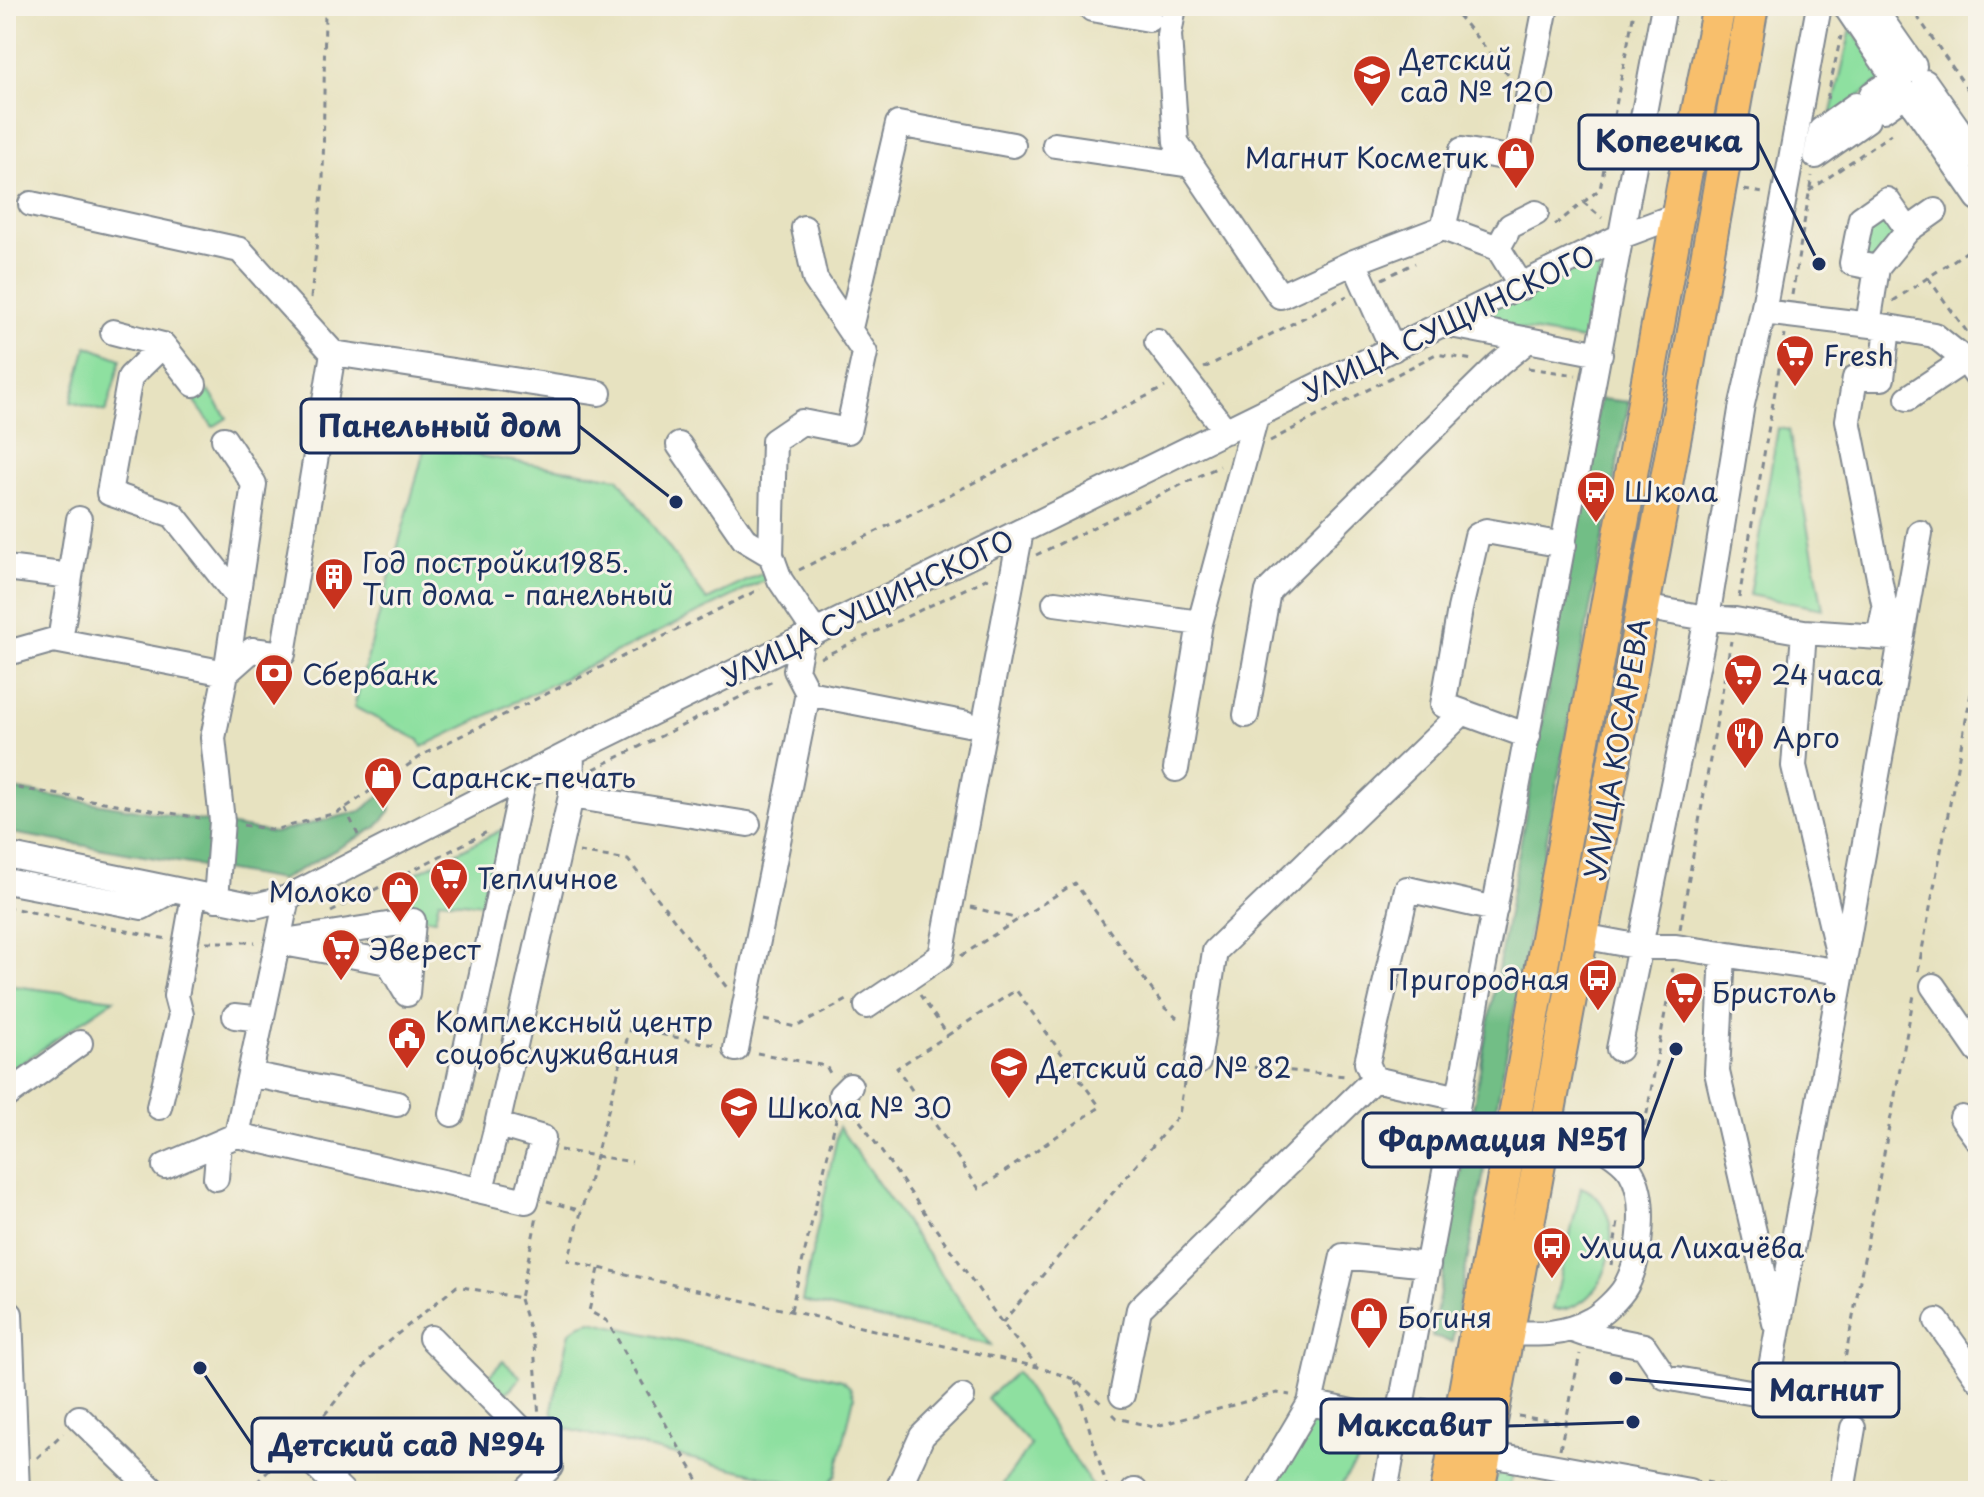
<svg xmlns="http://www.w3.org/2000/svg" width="1984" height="1497" font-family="'Playpen Sans',sans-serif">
<rect width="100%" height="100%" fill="#f7f3e8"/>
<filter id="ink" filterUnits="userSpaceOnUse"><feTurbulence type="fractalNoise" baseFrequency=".0125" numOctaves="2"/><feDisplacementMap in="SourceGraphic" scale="16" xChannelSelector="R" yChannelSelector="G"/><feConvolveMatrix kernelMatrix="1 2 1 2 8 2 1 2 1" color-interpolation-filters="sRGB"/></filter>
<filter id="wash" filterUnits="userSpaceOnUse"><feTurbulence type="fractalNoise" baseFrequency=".006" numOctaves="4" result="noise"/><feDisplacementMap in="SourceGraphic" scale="32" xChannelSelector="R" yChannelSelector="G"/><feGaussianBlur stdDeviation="1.8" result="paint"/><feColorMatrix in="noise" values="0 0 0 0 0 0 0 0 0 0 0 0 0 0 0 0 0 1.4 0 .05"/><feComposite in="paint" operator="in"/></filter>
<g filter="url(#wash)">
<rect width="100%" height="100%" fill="#e7e2c0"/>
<path fill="#8ee0a0" stroke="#54887f" stroke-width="2" d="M1851,29L1886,77L1831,117Z
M1879,212L1901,227L1873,263L1861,259L1865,222Z
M1603,254L1588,341L1467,320Z
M87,346L121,359L106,412L71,402Z
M209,391L227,418L213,427L195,402Z
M1778,428L1789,430L1823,609L1749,595Z
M425,447L618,478L707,600L763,573L766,580L422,747L419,740L354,707Z
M507,827L484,904L439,900L435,919L405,916L414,874Z
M6,985L114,999L6,1074Z
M839,1127L991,1345L802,1301Z
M1581,1187C1634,1207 1613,1312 1553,1310Z
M591,1321L842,1380L850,1387L854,1397L836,1475L828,1484L814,1488L563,1428L555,1421L552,1409L570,1332L581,1324Z
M503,1361L521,1377L506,1393L488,1377Z
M1016,1372L1096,1491H998L1031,1445L987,1398Z
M1314,1416L1374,1436L1337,1491H1294L1275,1481Z
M1515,1470L1507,1491H1491C1494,1475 1500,1473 1515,1470Z"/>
<path fill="#72be86" stroke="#467672" stroke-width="2" d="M1600,399L1629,402L1452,1342L1432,1337Z
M6,788L274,833L361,811L381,795L389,798L391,810L377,827L281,880L6,832Z"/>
</g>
<g filter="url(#ink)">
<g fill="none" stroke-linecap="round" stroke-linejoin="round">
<defs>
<path id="minor" d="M1174,6L1169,35L1176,142L1280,296L1354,262L1443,228L1462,150L1516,159L1546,6
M1849,6L1848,10L1895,79L1914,66L1872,6
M1092,9L1149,19
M1895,79L1906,94L1883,110L1872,94Z
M1925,82L1978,157
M1906,94L1978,198
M1856,105L1867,120L1816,156L1821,130Z
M1055,145L1191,165
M804,228L815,279L865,353L848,431L802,422L774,441L771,555L780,580L815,632
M1443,228L1498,248L1522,287
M1498,248L1510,226L1536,213
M1354,262L1393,349
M1877,268L1852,263L1861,218L1887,200L1908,230
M1763,312L1888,327L1882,378H1855L1848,420L1885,608L1879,637
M1446,324L1600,354
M1868,324L1877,268L1908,230L1935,211
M1888,327L1934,335L1965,360L1978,378
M850,328L898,124L1013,145
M113,332L163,345L130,377L109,493L173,515L237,596
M1157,342L1226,431
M163,345L194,384
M333,353L599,393
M1908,398L1965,360
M679,445L744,539L771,555
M6,568L70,576
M1055,603L1200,623
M1642,607L1707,618L1735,620L1804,632L1894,638
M1804,632L1794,766L1840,961
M60,641L79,519
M6,649L15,651L54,640L226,673L252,650L283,654L333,353L240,250L31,204
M808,693L968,724
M1449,707L1528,736
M1246,715L1268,591L1499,364L1527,341
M1176,769L1200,623L1256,416
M571,796L748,824
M6,855L255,906L287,898L572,752L1619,237L1678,215
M6,881L142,907L172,890
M216,899L222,821L213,738L226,673L254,484L224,439
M413,921L407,994L388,962L278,942Z
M1723,954L1717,1072L1775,1323
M1842,972L1920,533
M1933,986L1978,1051
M867,1006L941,956L1021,531
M235,1016L262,1019
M736,1049L808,693L796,670L802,638
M1619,1049L1707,618L1742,404L1763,312L1819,6
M1198,1062L1215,951L1463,712L1443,705L1460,609L1477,536L1486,531L1564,545
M250,1074L397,1104
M1374,1079L1367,1063L1407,889L1495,909
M1374,1079L1459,1098
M841,1095L850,1086
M6,1096L80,1043
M159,1107L181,1015L176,996L194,895
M452,1114L524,777
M1962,1118L1978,1140
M237,1135L526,1201L543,1138L498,1125
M165,1166L237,1135L287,898
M216,1178L219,1143
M481,1189L495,1134L571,796L572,752
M10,1314L17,1491
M1937,1321L1978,1379
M1570,1329L1584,1334L1644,1346L1665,1377L1766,1395L1842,972L1676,947H1641L1582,936
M1507,1333C1537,1334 1563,1336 1591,1320C1601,1315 1620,1297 1626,1286C1641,1258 1648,1200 1631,1172C1618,1151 1571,1130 1548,1122
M431,1338L548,1456L550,1467L526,1491
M1122,1395L1139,1309L1374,1079
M1310,1403L1398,1422
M79,1418L154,1491
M1485,1454L1689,1491
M313,1463L342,1491
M897,1491L922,1436L962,1397
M1134,1491H1135
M1258,1491L1310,1403L1343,1256L1428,1265
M1385,1491L1664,6
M1842,1491L1853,1428"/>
<path id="major" d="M1447,1491L1684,181L1719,6
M1478,1491L1683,393L1752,6"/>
</defs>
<use href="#minor" stroke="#81888f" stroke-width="28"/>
<use href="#major" stroke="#81888f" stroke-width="36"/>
<path stroke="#81888f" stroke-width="3" stroke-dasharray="6 6" stroke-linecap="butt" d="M1450,6L1510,77
M1910,6L1978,104
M1827,99L1841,36
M1744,190L1764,193
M1809,191L1891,134
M1583,202L1602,218
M1555,225L1600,189L1635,6
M1928,278L1970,336
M1382,279L1415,263
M1792,295L1812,176
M311,298L323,183L325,6
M1893,301L1978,244
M1204,368L1347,296
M1528,368L1576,375
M1270,441L1436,354L1473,360
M1036,555L1220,466
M799,570L1165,387
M1739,598L1785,334
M820,658L990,577
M594,769L777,679
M6,786L200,818
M345,808L360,839
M243,825L275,830L339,812L426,753L760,589
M579,852L628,860L728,989
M6,907L167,939
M971,907L1018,919
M331,912L491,830
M1680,929L1731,641
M206,942H255
M961,956L1075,883L1165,1008L1177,1018
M1918,971L1978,657
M920,995L948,1035L1016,990L1100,1107L979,1189L897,1068L948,1035
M764,1020L796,1027L849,999
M714,1045L630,1028L568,1261L1038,1367L1074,1379L1102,1404
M757,1053L826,1066L831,1075
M1218,1064L1346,1076
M853,1111L1002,1323L1038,1367
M1638,1149L1645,1124L1673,968
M560,1150L632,1162
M547,1201L582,1211
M1611,1265L1618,1222
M599,1269L589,1311L607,1321L704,1491
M520,1299L534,1344L539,1418
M791,1310L837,1115
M1002,1323L1179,1115L1185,1077
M1075,1380L1108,1491
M1422,1399L1438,1401
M1838,1412H1835L1914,995
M1113,1414L1117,1418L1153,1427L1277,1393L1290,1395
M1518,1416L1565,1423
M1560,1449L1580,1354
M37,1458L63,1433
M1706,1482L1752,1491
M248,1491L320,1420L379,1349L457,1286L520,1298L537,1217"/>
<use href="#minor" stroke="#fff" stroke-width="24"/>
<use href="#major" stroke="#f8bf6c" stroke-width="32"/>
</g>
</g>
<defs>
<symbol id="school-pin" viewBox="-11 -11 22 30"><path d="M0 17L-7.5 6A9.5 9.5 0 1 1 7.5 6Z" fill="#c8321e" stroke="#f7f3e8"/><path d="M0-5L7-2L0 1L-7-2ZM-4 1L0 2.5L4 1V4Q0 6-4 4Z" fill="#fff"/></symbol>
<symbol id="shop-pin" viewBox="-11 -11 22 30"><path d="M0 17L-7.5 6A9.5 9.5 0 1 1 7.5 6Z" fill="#c8321e" stroke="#f7f3e8"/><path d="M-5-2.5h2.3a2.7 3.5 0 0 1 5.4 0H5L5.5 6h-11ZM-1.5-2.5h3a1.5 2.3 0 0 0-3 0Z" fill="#fff"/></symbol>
<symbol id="supermarket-pin" viewBox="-11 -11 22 30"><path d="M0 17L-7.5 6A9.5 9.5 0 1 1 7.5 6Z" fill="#c8321e" stroke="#f7f3e8"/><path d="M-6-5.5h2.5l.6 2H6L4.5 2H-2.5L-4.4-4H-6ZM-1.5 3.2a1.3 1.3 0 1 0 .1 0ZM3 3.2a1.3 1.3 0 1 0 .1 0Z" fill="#fff"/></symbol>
<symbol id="bus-pin" viewBox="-11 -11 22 30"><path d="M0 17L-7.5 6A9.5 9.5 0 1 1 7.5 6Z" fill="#c8321e" stroke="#f7f3e8"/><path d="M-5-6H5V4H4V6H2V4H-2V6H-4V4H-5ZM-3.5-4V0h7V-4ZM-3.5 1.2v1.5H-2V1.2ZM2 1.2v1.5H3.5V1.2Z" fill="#fff"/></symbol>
<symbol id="building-pin" viewBox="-11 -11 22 30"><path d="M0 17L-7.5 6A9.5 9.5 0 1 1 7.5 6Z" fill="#c8321e" stroke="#f7f3e8"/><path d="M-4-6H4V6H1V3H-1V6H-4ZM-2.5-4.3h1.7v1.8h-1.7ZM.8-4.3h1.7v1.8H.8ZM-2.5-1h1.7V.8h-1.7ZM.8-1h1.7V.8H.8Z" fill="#fff"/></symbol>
<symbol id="bank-pin" viewBox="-11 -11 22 30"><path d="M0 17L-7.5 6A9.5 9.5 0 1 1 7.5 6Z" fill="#c8321e" stroke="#f7f3e8"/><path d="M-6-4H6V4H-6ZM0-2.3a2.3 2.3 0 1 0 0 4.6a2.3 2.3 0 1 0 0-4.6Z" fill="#fff"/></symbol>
<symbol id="restaurant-pin" viewBox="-11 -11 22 30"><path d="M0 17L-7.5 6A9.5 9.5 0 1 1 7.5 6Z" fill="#c8321e" stroke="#f7f3e8"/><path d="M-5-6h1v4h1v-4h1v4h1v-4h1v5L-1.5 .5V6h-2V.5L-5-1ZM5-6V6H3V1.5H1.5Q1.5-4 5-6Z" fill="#fff"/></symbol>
<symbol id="civic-pin" viewBox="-11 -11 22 30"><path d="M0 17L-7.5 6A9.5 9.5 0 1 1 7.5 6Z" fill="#c8321e" stroke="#f7f3e8"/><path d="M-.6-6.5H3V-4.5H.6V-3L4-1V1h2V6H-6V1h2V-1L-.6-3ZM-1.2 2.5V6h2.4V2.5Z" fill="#fff"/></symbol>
</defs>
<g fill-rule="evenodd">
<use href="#school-pin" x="1350" y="52" width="44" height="60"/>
<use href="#shop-pin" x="1494" y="134" width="44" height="60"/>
<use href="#supermarket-pin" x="1773" y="332" width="44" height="60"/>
<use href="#bus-pin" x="1574" y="468" width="44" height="60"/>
<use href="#building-pin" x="312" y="555" width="44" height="60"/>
<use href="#bank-pin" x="252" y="651" width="44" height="60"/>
<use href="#supermarket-pin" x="1721" y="651" width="44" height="60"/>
<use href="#restaurant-pin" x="1723" y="714" width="44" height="60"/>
<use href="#shop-pin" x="361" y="754" width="44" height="60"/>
<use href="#supermarket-pin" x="427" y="855" width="44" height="60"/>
<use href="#shop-pin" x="378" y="868" width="44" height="60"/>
<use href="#supermarket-pin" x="319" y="926" width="44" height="60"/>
<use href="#bus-pin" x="1576" y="956" width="44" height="60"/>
<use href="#supermarket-pin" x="1662" y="969" width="44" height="60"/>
<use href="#civic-pin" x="385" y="1014" width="44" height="60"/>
<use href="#school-pin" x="987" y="1044" width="44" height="60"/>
<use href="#school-pin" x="717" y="1084" width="44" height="60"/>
<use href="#bus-pin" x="1530" y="1224" width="44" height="60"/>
<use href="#shop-pin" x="1347" y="1294" width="44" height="60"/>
</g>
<g text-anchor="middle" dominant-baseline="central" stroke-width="6" stroke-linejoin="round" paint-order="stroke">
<g font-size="28" fill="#1b2f5e" stroke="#f7f3e8" text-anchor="start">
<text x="1400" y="58">Детский<tspan x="1400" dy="32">сад № 120</tspan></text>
<text x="1488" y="156" text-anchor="end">Магнит Косметик</text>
<text x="1823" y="354">Fresh</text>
<text x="1624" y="490">Школа</text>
<text x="362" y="561">Год постройки1985.<tspan x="362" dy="32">Тип дома - панельный</tspan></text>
<text x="302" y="673">Сбербанк</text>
<text x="1771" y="673">24 часа</text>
<text x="1773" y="736">Арго</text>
<text x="411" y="776">Саранск-печать</text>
<text x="477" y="877">Тепличное</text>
<text x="372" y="890" text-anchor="end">Молоко</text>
<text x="369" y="948">Эверест</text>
<text x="1570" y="978" text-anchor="end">Пригородная</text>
<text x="1712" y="991">Бристоль</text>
<text x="435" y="1020">Комплексный центр<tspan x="435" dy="32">соцобслуживания</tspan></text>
<text x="1037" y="1066">Детский сад № 82</text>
<text x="767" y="1106">Школа № 30</text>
<text x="1580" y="1246">Улица Лихачёва</text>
<text x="1397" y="1316">Богиня</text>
</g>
<g font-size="28" fill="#1b2f5e" stroke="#f7f3e8">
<text transform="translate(1448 322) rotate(-26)">УЛИЦА СУЩИНСКОГО</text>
<text transform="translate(867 607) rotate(-26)">УЛИЦА СУЩИНСКОГО</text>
<text transform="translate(1616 749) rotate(-80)">УЛИЦА КОСАРЕВА</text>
</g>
</g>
<path fill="none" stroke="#1b2f5e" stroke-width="3" d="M1819 264L1758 142M676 502L579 426M1676 1049L1643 1140M1616 1378L1753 1390M1633 1422L1507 1426M200 1368L252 1445"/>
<g fill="#1b2f5e" stroke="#f7f3e8" stroke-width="3">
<circle cx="1819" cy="264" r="8"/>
<circle cx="676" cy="502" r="8"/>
<circle cx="1676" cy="1049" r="8"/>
<circle cx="1616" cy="1378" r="8"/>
<circle cx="1633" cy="1422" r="8"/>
<circle cx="200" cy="1368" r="8"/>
</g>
<g fill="#f7f3e8" stroke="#1b2f5e" stroke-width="3">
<rect x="1579" y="115" width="179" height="54" rx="8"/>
<rect x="301" y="399" width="278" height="54" rx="8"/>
<rect x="1363" y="1113" width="280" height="54" rx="8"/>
<rect x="1753" y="1363" width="146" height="54" rx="8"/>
<rect x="1321" y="1399" width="186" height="54" rx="8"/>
<rect x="252" y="1418" width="309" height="54" rx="8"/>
</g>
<g font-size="30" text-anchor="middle" font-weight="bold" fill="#1b2f5e">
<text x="1669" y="152">Копеечка</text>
<text x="440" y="437">Панельный дом</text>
<text x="1503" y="1151">Фармация №51</text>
<text x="1826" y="1401">Магнит</text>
<text x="1414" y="1436">Максавит</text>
<text x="407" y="1456">Детский сад №94</text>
</g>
<rect width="1984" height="1497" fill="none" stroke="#f7f3e8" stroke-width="32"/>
</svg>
